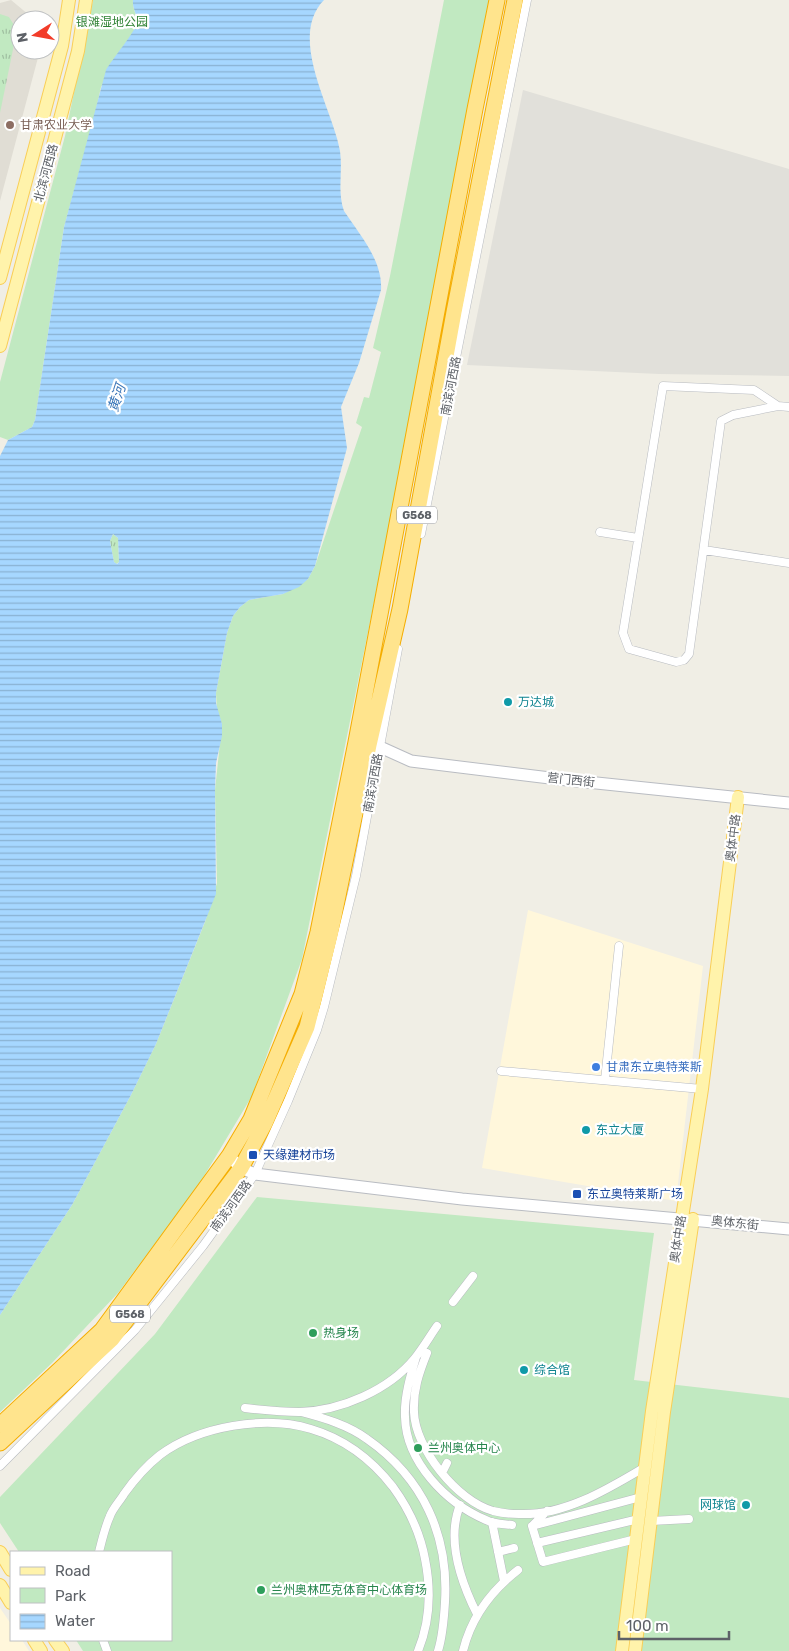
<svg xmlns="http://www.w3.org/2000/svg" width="789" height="1651" font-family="Rubik,'Noto Sans SC',sans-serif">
<defs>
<pattern id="grass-tufts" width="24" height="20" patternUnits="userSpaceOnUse" patternTransform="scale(1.25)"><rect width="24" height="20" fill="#c1e9c1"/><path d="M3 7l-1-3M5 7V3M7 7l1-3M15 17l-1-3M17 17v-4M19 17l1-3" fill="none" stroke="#a0c0a1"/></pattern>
<pattern id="water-rules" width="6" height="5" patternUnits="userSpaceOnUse" patternTransform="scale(1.25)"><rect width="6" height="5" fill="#a6d7ff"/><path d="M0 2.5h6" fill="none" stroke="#8ab2d2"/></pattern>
</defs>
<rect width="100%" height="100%" fill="#f0eee5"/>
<path fill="#fff7db" d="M528,910L703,966L676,1201L482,1168Z
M0,1608L11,1624V1640H22L29,1651H0Z"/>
<path fill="#e1e0da" d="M523,90L789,169V376L659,374L467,365Z"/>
<path fill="#e0ddd4" d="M11,0L35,20H20V50H40L0,201V3Z"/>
<path fill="url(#grass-tufts)" d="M0,14L9,17L17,30L0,113Z
M113,534L118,538L119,562L116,564L114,562L110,541Z"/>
<path fill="#c1e9c1" d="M93,0H133C132,10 139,17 137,27L101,87L93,123L64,227L35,420L32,427L8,440L0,437V382L65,136Z
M444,0H489L438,285L302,959L252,1096L198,1186L118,1293L52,1363L0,1412V1315L72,1205L131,1095L156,1044L205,922L217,883L215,790L222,724L217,711L216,693L227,633L233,616L240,607L249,600L283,594L308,579L315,566L362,427L356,423L364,397L369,398L381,352L373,348L390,276Z
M257,1197L654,1233L634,1380L789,1398V1651H83L76,1640H171V1552H19L0,1523V1497L155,1334Z"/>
<path fill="url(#water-rules)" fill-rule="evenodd" d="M133,0H324C287,38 333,109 340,151C343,172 337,191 344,211C360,235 383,261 381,290L359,363L341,407L347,448L315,566L308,579L299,587L283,594L249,600L240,607L233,616L227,633L216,693V703L222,724V736L216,763L215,790L216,894L156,1044L131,1095L72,1205L0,1315V456L8,440L32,427L35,420L64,227L106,70C111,61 137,29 137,23C138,15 132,9 133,0ZM113,534L118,538L119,562L117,564L114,562L110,541Z"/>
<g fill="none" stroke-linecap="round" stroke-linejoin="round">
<defs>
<path id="street" d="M778,406L733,415L721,421L689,654L684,660L676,662L629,649L623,633L663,386L754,390L778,406L789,407
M600,532L638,538
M421,534L527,0
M704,550L789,563
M501,1071L702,1089
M605,1080L619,946
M453,1302L473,1276
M427,1353C419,1373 413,1390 414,1412C415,1448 457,1501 493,1511C501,1513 511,1514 519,1514C564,1516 608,1489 645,1467
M416,1357C410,1377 404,1397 405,1417C406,1462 446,1503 486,1520C493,1524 504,1524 512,1525
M245,1408C263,1410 281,1412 299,1412C341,1411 389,1390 415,1358C423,1348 430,1336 437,1326
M301,1412C324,1418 348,1425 367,1439C423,1478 449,1535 445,1602C444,1619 443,1635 438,1651
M0,1466L135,1330L203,1246L255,1174L288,1101L317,1030L324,1007L356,876L398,649
M442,1473L447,1463
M460,1505C446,1540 461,1582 477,1614
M547,1511L532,1526L543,1562L636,1539
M651,1521L689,1519
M492,1522L504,1581
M532,1526L641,1497
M537,1543L639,1519
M99,1552C102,1540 105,1527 110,1516C113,1508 120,1501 124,1494C134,1480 146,1466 160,1455C199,1426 265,1415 311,1429C345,1439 372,1460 393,1487C409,1509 420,1532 425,1559C431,1589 430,1622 418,1651
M498,1552L514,1548
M103,1640L107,1651
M463,1651C471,1618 491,1591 518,1570"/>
<path id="secondary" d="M362,743L380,747L411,761L558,779L789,803
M229,1156L241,1168L255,1174L462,1199L789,1229"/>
<path id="primary" d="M0,278L62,46L69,0
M0,346L78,51L86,0
M0,1552L11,1570
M0,1585L11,1603
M34,1640L41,1651
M55,1640L63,1651
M622,1651L652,1411L702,1089L738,797
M635,1651L664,1412L693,1219"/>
<path id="highway" d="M0,1425L102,1330L229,1156L251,1119L302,994L318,932L356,742L475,109L497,0
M0,1443L112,1339L241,1168L265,1123L307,1027L330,935L369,745L400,609L454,312L515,0"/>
</defs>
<use href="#street" stroke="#b8bbc0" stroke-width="9"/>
<use href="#secondary" stroke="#b9bcc2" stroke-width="13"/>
<use href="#primary" stroke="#f9ce56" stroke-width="14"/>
<use href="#highway" stroke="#f5ad00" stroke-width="17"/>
<use href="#street" stroke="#fff" stroke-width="8"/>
<use href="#secondary" stroke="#fff" stroke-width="11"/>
<use href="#primary" stroke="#fff3ab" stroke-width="12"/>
<use href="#highway" stroke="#ffe48d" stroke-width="15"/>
</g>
<circle fill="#8d6e63" stroke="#fff" stroke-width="2" cx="10" cy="125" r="5"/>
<g fill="#0f9aa8" stroke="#fff" stroke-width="2">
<circle cx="508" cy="702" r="5"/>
<circle cx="586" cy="1130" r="5"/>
<circle cx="524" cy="1370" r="5"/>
<circle cx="746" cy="1505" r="5"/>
</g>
<circle fill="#3f7fe0" stroke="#fff" stroke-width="2" cx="596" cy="1067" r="5"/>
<g fill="#1a4fb4" stroke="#fff" stroke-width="2">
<rect x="248" y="1150" width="10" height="10" rx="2.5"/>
<rect x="572" y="1189" width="10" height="10" rx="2.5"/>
</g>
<g fill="#2e9e5b" stroke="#fff" stroke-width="2">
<circle cx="313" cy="1333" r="5"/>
<circle cx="418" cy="1448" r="5"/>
<circle cx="261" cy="1590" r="5"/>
</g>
<g text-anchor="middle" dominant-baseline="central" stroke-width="4.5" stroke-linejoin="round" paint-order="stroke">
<g fill="#fff" stroke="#8e9095" stroke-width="1">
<rect x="397" y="506.5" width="40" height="17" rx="4"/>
<rect x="110" y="1305.5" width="40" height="17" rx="4"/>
</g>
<g font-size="11" font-weight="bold" fill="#5d6167">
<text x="417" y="515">G568</text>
<text x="130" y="1314">G568</text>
</g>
<g font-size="12" fill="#308235" stroke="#fff">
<text x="112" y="22">银滩湿地公园</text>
</g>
<g font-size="12" fill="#785e54" stroke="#fff" text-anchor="start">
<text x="20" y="125">甘肃农业大学</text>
</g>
<g font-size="12" fill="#5d6167" stroke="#fff">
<text transform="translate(46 173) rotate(-75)">北滨河西路</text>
<text transform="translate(451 386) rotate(-79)">南滨河西路</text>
<text transform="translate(571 780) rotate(6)">营门西街</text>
<text transform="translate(373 783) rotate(-80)">南滨河西路</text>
<text transform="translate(733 838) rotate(-83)">奥体中路</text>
<text transform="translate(231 1206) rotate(-54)">南滨河西路</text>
<text transform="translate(735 1223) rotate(6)">奥体东街</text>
<text transform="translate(678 1239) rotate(-81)">奥体中路</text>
</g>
<g font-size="12" fill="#0d838f" stroke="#fff" text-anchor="start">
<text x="518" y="702">万达城</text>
<text x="596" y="1130">东立大厦</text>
<text x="534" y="1370">综合馆</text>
<text x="736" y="1505" text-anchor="end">网球馆</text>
</g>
<g font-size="12" fill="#366cbe" stroke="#fff" text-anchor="start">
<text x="606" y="1067">甘肃东立奥特莱斯</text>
</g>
<g font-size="12" fill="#164399" stroke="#fff" text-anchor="start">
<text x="263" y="1155">天缘建材市场</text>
<text x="587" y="1194">东立奥特莱斯广场</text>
</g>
<g font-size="12" fill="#27864d" stroke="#fff" text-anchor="start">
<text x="323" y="1333">热身场</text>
<text x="428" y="1448">兰州奥体中心</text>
<text x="271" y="1590">兰州奥林匹克体育中心体育场</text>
</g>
<g font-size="14" font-style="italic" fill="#3c77b8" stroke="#fff">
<text transform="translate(117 398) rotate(-72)">黄河</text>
</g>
</g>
<rect x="10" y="1551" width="162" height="90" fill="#ffffff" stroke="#bec0c2"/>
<rect x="20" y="1567" width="25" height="8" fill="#fff3ab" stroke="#bec0c2"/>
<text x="55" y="1576" font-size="15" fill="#5d6167">Road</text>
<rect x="20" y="1588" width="25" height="15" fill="#c1e9c1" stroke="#bec0c2"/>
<text x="55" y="1601" font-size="15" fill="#5d6167">Park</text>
<rect x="20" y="1614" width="25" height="15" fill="url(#water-rules)" stroke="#bec0c2"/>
<text x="55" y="1626" font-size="15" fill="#5d6167">Water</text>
<g transform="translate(35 35) rotate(259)"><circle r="24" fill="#ffffff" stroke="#bec0c2"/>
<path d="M0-4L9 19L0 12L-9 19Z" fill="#f23c29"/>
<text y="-8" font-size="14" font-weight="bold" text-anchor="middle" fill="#5d6167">N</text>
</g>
<path d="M619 1631v8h110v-8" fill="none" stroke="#5d6167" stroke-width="2.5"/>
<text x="626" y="1631" font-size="15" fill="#5d6167" stroke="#ffffff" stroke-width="4" paint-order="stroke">100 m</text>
</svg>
